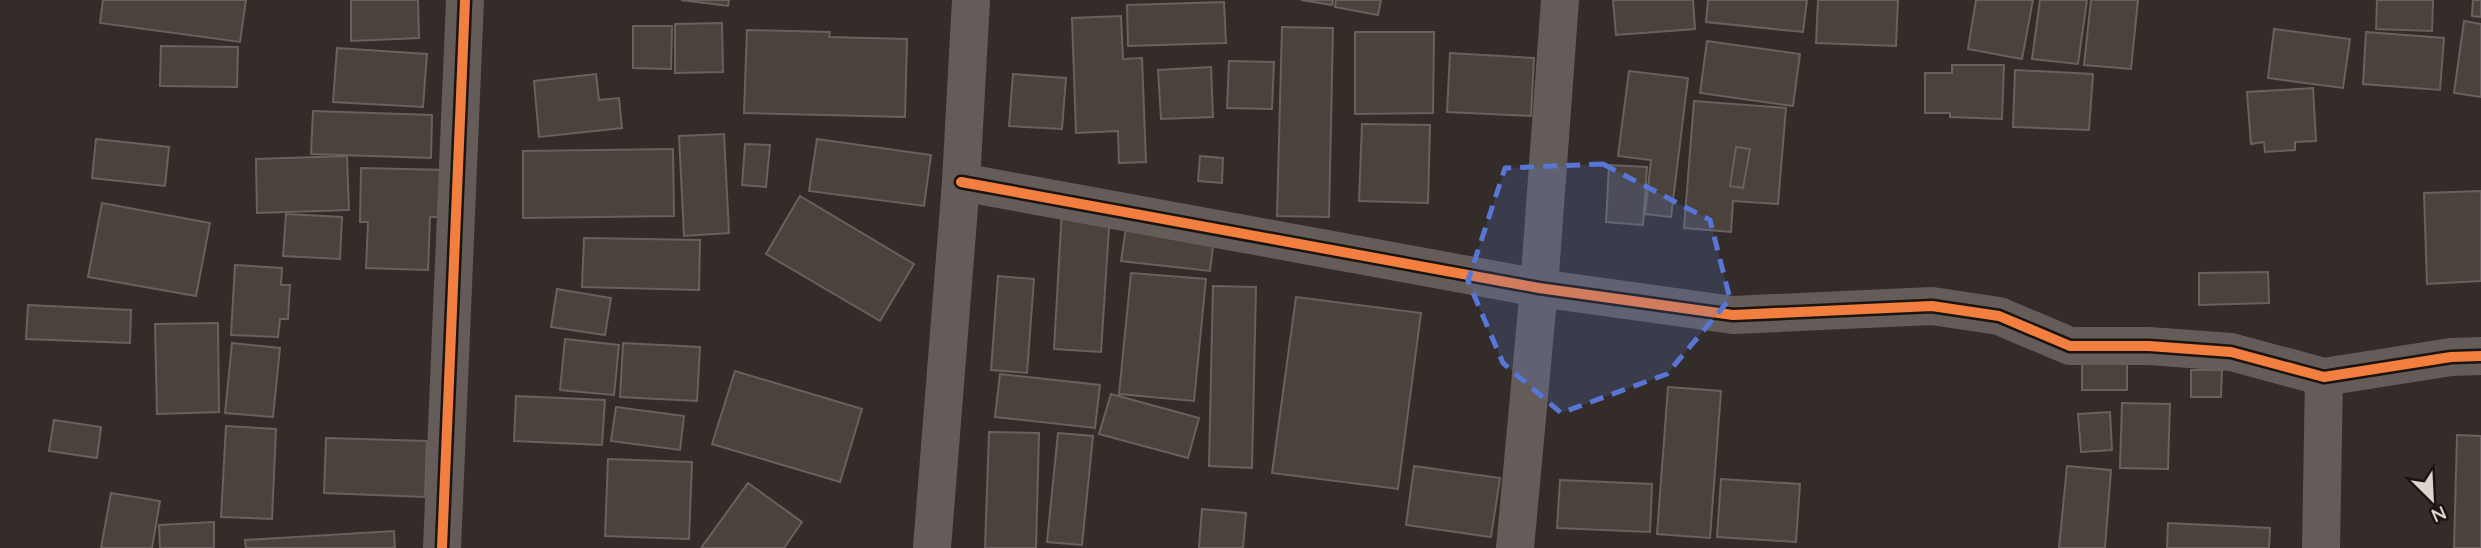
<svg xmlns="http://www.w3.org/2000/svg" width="2481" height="548" font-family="Quicksand,sans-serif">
<rect width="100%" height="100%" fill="#342c28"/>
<path fill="#4c423c" stroke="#68615d" stroke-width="2" fill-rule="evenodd" d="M103,0H246L240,42L100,23Z
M351,0H418L419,38L351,41Z
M681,0H729L728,6Z
M1301,0H1333L1332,5Z
M1336,0H1381L1378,15L1335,7Z
M1613,0H1693L1695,29L1616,35Z
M1708,0H1807L1803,32L1706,22Z
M1818,0H1898L1896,46L1816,43Z
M1976,0H2033L2022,59L1968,49Z
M2040,0H2087L2078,64L2032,59Z
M2091,0H2138L2131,69L2084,65Z
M2377,0H2433L2432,31L2376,29Z
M2473,0H2481V17L2472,16Z
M1224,2L1226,43L1128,46L1127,5Z
M1121,16L1123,59L1142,58L1146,162L1119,163L1118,131L1076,133L1072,18Z
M2464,21L2481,24V97L2454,93Z
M722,23L723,72L675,73V24Z
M633,26H672L671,69L633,68Z
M1282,27L1333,28L1329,217L1277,216Z
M2274,29L2350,39L2343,88L2268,78Z
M747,30L830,32L829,37L907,39L905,117L744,113Z
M1355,32H1434L1433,113L1355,114Z
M2366,32L2444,38L2440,90L2363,84Z
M1707,41L1800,54L1793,106L1700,93Z
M161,46L238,47L237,87L160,86Z
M337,48L427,54L423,107L333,102Z
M1450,53L1534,58L1531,116L1447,112Z
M1229,61L1274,62L1272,109L1227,108Z
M1952,65H2004L2002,119L1950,117V113H1925V73H1952Z
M1211,67L1213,117L1161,119L1158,70Z
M2015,70L2093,74L2089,130L2013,127Z
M1629,71L1688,78L1671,217L1645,214L1651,160L1618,156Z
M596,74L599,100L619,98L622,128L539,137L534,81Z
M1013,74L1066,78L1062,129L1009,126Z
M2313,88L2316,141L2295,142V150L2265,152L2264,142L2251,144L2247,92Z
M1694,101L1786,108L1778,204L1733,201L1731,232L1684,228ZM1736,147L1750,149L1743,188L1730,186Z
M313,111L432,115L431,158L311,154Z
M1362,124L1430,125L1428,203L1359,201Z
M724,134L729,233L684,236L679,136Z
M96,139L169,147L165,186L92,178Z
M817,139L931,155L924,206L809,191Z
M745,144L770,145L766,187L742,185Z
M1736,147L1750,149L1743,188L1730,186Z
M673,149L674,216L523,218V151Z
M347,156L349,210L257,213L256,159Z
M1200,156L1223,158L1222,183L1198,181Z
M1609,165L1647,167L1643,225L1606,222Z
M361,168L447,170L446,217H430L428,270L366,268L368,222H360Z
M2481,191V281L2427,284L2424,193Z
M800,196L914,264L880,321L766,254Z
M102,203L210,223L196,296L88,277Z
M1062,209L1110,212L1101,352L1054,349Z
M286,214L342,217L340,259L283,256Z
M1126,228L1214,238L1210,271L1121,261Z
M584,238L700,240L699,290L582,287Z
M235,265L282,268L281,285H290L288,319H280L278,337L231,335Z
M2268,272L2269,303L2199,305V273Z
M1131,273L1206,279L1194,401L1119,394Z
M998,276L1034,279L1027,373L991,370Z
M1213,286L1256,287L1252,468L1209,466Z
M557,289L611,298L605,335L551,327Z
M1296,297L1421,313L1398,489L1272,473Z
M28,305L131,310L130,343L26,339Z
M218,323L219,412L157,414L155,324Z
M565,339L619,345L614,395L560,390Z
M232,343L280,348L273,417L225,413Z
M623,343L700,347L697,401L620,397Z
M2082,360H2127V390H2082Z
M2191,370H2222L2221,397H2191Z
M735,371L862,409L840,482L712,444Z
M1000,374L1100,385L1095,428L995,417Z
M1668,387L1721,391L1710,538L1657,534Z
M1111,394L1199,418L1188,458L1099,434Z
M516,396L605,400L602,445L514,441Z
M2122,403L2170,404L2168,469L2120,468Z
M616,407L684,416L680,450L611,441Z
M2110,412L2112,450L2081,452L2078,414Z
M54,420L101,427L97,458L49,451Z
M226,426L276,429L272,519L221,517Z
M989,432L1039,433L1036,548H985Z
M1058,433L1093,436L1082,545L1047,542Z
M2457,435L2481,436V548H2454Z
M326,438L427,441L425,497L324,493Z
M608,459L692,462L689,539L605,536Z
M1414,466L1500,478L1491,537L1406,525Z
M2067,466L2111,470L2105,548H2059Z
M1721,479L1800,484L1796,542L1717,537Z
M1560,480L1652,484L1650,532L1557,528Z
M748,483L802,522L784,548H701Z
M111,493L160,501L152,548H101Z
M1202,509L1246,513L1243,548H1199Z
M214,522V548H160L159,525Z
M2168,523L2270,528L2269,548H2167Z
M394,531L395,548H246L245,540Z"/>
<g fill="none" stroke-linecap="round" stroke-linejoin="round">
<path stroke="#635c59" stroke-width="38" d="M961,182L1539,288L1733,315L1932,306L1999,316L2070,346H2149L2231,352L2324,377L2451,357L2481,356
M442,548L465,0
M932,548L961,182L971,0
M1515,548L1539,288L1560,0
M2321,548L2324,377"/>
<defs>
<path id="cycleway" d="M961,182L1539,288L1733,315L1932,306L1999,316L2070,346H2149L2231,352L2324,377L2451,357L2481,356
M442,548L465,0"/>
</defs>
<use href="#cycleway" stroke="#1b1511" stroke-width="15"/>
<use href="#cycleway" stroke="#f27e40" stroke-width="10"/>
</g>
<path fill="#5776d5" fill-opacity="0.2" stroke="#5776d5" stroke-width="5" stroke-dasharray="14 9" stroke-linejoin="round" d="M1603,164L1710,220L1730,299L1667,374L1561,413L1503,363L1468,281L1505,168Z"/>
<g transform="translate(2432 499) rotate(156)" stroke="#1b1511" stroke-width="5" paint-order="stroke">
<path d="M0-5L12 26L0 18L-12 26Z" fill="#ddd4cf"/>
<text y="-10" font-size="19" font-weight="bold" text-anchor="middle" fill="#ddd4cf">N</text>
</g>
</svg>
